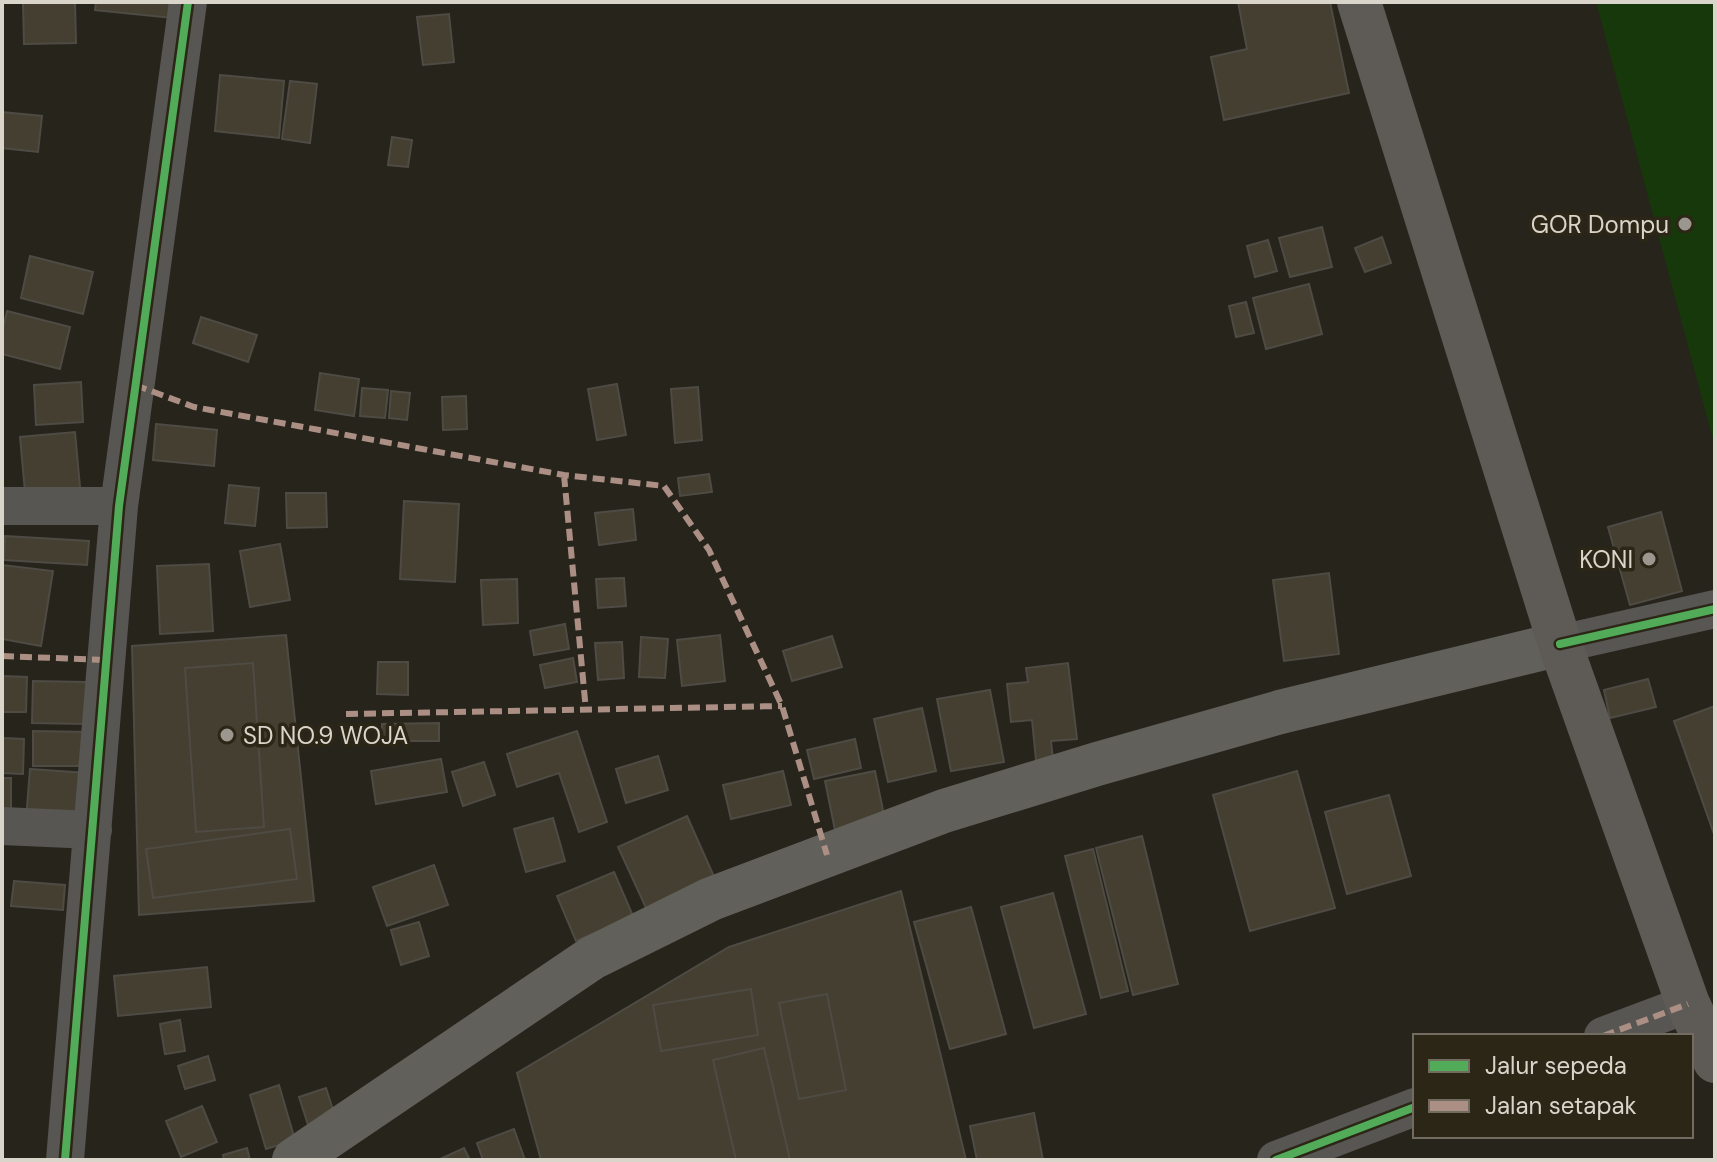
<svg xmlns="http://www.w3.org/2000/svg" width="1717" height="1162" font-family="'DM Sans',sans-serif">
<rect width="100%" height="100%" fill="#27241c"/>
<path fill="#16380a" d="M1596,2H1715V447Z"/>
<path fill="#443f30" stroke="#4e4b44" stroke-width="2" d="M23,2H75L76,43L24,44Z
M96,2H173L172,18L95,10Z
M1238,2H1330L1349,93L1224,120L1211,57L1247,49Z
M449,14L454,62L423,65L417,17Z
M220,75L284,81L279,138L215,131Z
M290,81L317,84L310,143L282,139Z
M2,112L42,116L38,152L2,148Z
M392,137L412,140L408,167L388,165Z
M1322,227L1332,267L1290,277L1279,238Z
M1382,237L1391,263L1365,272L1355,248Z
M1268,240L1277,271L1255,277L1247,246Z
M30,256L93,272L83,314L21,298Z
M1309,284L1322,334L1266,349L1253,298Z
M1246,302L1254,333L1236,337L1229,306Z
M7,311L70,327L60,369L2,354V333Z
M201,317L257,335L248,362L193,343Z
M320,373L359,379L354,416L315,410Z
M81,382L83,422L36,425L34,385Z
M617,384L626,435L597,440L588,389Z
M698,387L702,440L675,443L671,389Z
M362,388L388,390L385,418L360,416Z
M391,391L410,393L407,420L389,418Z
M466,396L467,429L443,430L442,397Z
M156,424L217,430L214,466L153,460Z
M75,432L81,498L26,503L20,437Z
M709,474L712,492L680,496L678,478Z
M229,485L259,488L255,526L225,523Z
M286,493H326L327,527L287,528Z
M404,501L459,504L455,582L400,579Z
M633,509L636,540L599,545L595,513Z
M1661,512L1682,591L1630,605L1608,527Z
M5,536L89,541L87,565L4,560Z
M280,544L290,600L250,607L240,551Z
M209,564L213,631L160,634L157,566Z
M2,565L53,571L41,646L2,639Z
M1329,573L1339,654L1284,661L1273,580Z
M624,578L626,606L598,608L596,579Z
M517,579L518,623L483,625L481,580Z
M565,624L569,649L534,655L530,631Z
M286,635L314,901L139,915L132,646Z
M720,635L725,681L682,686L677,640Z
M832,636L842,667L792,681L783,651Z
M641,637L668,639L665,678L639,677Z
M622,642L624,678L598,680L595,643Z
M573,658L577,682L545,688L540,665Z
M378,662H408V695L377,694Z
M253,663L264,827L196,832L185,668Z
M1068,663L1077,739L1051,741L1054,768L1037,770L1032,720L1011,722L1007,684L1028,682L1026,668Z
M2,676L27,677L26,712H2Z
M1648,679L1656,707L1610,718L1604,690Z
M33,681L86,682V724L32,723Z
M990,690L1004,762L951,771L937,699Z
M1715,706V837L1674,721Z
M922,708L936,771L888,782L874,719Z
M439,723V741H382V724Z
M33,731L89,732L88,766H33Z
M577,731L607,822L579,832L559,773L517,787L507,754Z
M2,738L24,739L23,774L2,773Z
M855,739L861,768L814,779L807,750Z
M658,756L668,790L626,803L616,769Z
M441,759L447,792L376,804L371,771Z
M484,762L495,795L463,806L452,772Z
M30,769L87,773L83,825L26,820Z
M783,771L791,805L731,819L723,785Z
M875,771L887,830L837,840L825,781Z
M1297,771L1335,908L1250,931L1213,795Z
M2,778H11V822H2Z
M1389,795L1411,876L1347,894L1325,812Z
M687,816L720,890L652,921L618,847Z
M553,818L565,861L526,872L514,829Z
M290,829L297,879L153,898L146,849Z
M1142,836L1178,984L1133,995L1096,848Z
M1093,849L1128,991L1101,998L1065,856Z
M434,865L448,905L387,926L373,887Z
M614,872L633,916L576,941L557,896Z
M14,881L65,885L63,910L11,906Z
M901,891L966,1160H541L517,1073L729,947Z
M1053,893L1086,1014L1034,1028L1001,907Z
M971,907L1006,1034L950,1049L914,922Z
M419,922L429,956L401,965L391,930Z
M207,967L211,1007L118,1016L114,976Z
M751,989L758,1035L661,1051L653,1005Z
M827,994L846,1090L799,1099L779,1003Z
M180,1020L185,1051L165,1054L160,1024Z
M764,1048L790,1160H736L713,1060Z
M208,1056L215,1080L185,1089L178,1066Z
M279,1085L295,1140L266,1149L250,1095Z
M326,1088L337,1122L310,1131L299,1097Z
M202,1106L217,1142L181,1157L166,1121Z
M1034,1113L1043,1160H977L970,1126Z
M514,1129L525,1160H483L477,1143Z
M247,1148L250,1160H224L223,1155Z
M464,1148L470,1160H438Z"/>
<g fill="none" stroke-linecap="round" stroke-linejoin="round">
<path stroke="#575653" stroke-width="38" d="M2,506H119
M1560,644L1715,609
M2,826L93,830
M1603,1036L1688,1004
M65,1160L119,506L188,2
M1276,1160L1415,1107"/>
<path stroke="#61605a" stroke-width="44" d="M294,1160L592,958L711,899L944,811L1097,764L1280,712L1560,644"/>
<path stroke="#5e5b57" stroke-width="44" d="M1359,2L1560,644L1688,1004L1715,1061"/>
<path stroke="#ac8f84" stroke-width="6" stroke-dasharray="12 6" stroke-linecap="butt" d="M135,385L194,407L564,475L664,486L709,550L782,706L827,855
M564,475L586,711
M2,656L106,660
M346,714L782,706
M1603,1036L1688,1004"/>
<defs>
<path id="cycleway" d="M1560,644L1715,609
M65,1160L119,506L188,2
M1276,1160L1415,1107"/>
</defs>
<use href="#cycleway" stroke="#2c2617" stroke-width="13"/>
<use href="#cycleway" stroke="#51ab58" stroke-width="8"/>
</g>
<g fill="#9b978e" stroke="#2c2617" stroke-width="3">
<circle cx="1685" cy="224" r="8"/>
<circle cx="1649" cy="559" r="8"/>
<circle cx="227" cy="735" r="8"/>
</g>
<g text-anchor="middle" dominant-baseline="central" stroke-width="7" stroke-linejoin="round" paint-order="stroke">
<g font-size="24" fill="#d9d5cb" stroke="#2c2617" text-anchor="end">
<text x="1669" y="224">GOR Dompu</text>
<text x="1633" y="559">KONI</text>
<text x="243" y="735" text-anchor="start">SD NO.9 WOJA</text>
</g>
</g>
<rect width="1717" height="1162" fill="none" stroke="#d9d5cb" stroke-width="8"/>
<rect x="1413" y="1034" width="280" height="104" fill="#2c2617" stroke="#716c5f" stroke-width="2"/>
<rect x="1429" y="1060" width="40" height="12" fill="#51ab58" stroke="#716c5f" stroke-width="2"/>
<text x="1485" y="1074" font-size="24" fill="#d9d5cb">Jalur sepeda</text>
<rect x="1429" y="1100" width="40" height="12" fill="#ac8f84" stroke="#716c5f" stroke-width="2"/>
<text x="1485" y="1114" font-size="24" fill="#d9d5cb">Jalan setapak</text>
</svg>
